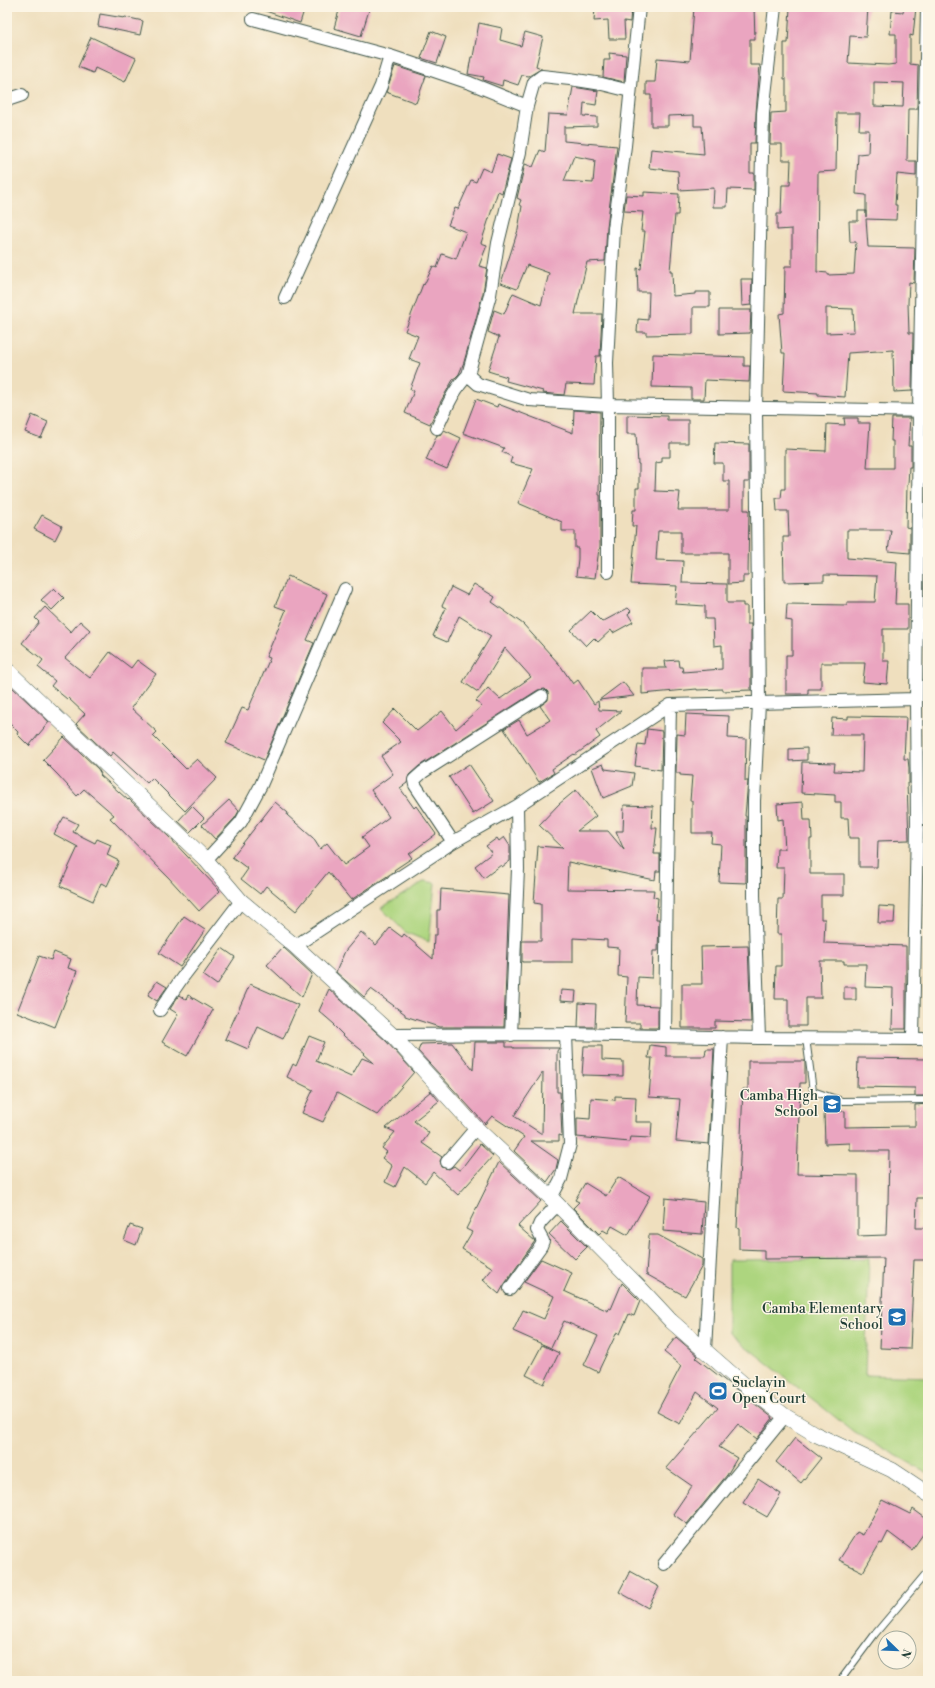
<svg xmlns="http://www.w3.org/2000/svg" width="935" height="1688" font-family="'Libre Bodoni',serif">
<rect width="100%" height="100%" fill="#fcf5e5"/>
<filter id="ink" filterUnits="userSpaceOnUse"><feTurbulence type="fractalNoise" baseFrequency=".025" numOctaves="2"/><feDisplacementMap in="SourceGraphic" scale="8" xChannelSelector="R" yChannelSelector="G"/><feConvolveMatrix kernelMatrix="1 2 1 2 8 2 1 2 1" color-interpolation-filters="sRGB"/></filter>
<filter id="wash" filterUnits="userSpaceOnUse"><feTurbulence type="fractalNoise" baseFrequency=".012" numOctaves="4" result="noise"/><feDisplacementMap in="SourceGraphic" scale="16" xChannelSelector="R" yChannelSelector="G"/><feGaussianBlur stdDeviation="0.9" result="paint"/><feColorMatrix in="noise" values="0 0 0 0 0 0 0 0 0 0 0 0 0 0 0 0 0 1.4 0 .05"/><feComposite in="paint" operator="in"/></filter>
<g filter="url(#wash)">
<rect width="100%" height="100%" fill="#efdfbe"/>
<path fill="#add57f" stroke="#66895a" d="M425,881L435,883L429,942L405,932L381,908Z
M869,1259L865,1375L928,1377V1473L854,1432L729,1333V1260Z"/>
<g id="blocks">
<path fill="#eaa5c0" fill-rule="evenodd" d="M260,7H305L300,23L260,9Z
M340,7H370L361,36L334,28Z
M595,7H631L630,22L624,21L625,39H609L608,20L594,21Z
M694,7H754L755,39H750V65H760L756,113L755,143H750V173H754V190L728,189L727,207H713L714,188L679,190L678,171L649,168L651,149L704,154L702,126H694V115L668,116V126H651V95H646V82H655L657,58L690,61Z
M790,7H868L866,37L850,36L848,63L888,65L896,64V34H890L892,11L903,12L904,7H916L913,36L910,35V64L918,65L917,109H908L907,161H916V176L897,174L895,205H897L896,220L866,219L868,247L915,248L914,283L909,282L908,303L909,333H913L912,391L894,392L893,350L848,353L845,397L818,395V393L783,391L785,353H782L779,314L784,313L785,266H792V229L777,230V214H781L782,185H790L791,160H782V144H770L771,113L786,112V79H784V43H788ZM874,82L904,83L903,107L874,106ZM837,113H860L859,130H869L868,153L858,154L856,194L866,195V217V211H858V221H849L850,242H856L854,274L828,275V273L817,272L818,172L836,171ZM826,308L853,309L854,332L826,333Z
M100,14L124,18L125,17L143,21L140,35L98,26Z
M479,23L502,28L500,40L521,46L525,32L543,37L536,66L541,68V69L529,76L522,75L518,85L503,80L502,86L483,80L484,77L468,74L471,57H473Z
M431,31L446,37L437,63L421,58Z
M91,37L136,58L125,82L95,68L93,73L78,67Z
M609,53L626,55L624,82L603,77L604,60H610Z
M395,66L426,76L416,103L386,92Z
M573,87L598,91L596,105L584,103L583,116L597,117V126L564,127V141L617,146L607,227L605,261L587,262L575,314H602L600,356H596L594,385L566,384L564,395L542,393L543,391L506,381L507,377L488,371L499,337L488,332L494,310L504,314L513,293L541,305L549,273L527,265L517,289L501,283L518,230L522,206L519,205L521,200L517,198L525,164L533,167L540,150L545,152L548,114L568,115ZM574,156L595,160L593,183L564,181Z
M497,154L511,159L502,193L498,191L481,243L487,245L479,266L487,268L483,293L464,362L459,374L455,378H454L441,401L430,424L405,413L414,391L410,389L420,363L409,359L418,336L405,331L423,284L424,285L433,266L437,268L442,254L456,259L466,232L448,225L455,208L458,209L471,180L476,182L482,168L491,172Z
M644,192L679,194L678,215H675L670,271H672L673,296L695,294V292H710V307H693V334L646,335V332H637L638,319L648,320L649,292H638L637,268L641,269L645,231H641L643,212L624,211L626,195L644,196Z
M741,279H752L751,305L742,306Z
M719,310H751L750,333L719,334Z
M653,354L744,357V366H750L749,382L705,380L704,399H691V388L652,387Z
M476,399L497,407L498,404L573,433L574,410L600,412L599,495H600V549H599L595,578L576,576L578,559V548H575V531H562V522L518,503L533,469L510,463L512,457L502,452L504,448L463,433Z
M32,415L48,422L41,438L25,432Z
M627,415L667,416V420H688V443H670V457H662V462L656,463L655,491L680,492L678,510H729V481H723V463H714L715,443L749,444V482H744V510H749L748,576H743V583L728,584V553H681V531H658L656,560L683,561L682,583L727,584V603H743V606H747V624H751V690L722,691V689L697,690V689L642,694V668H666L665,661L678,660L679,667H682L683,672L722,669V645L714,646L713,619H705V606L675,604L677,586L631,584L636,526H632L633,510H636V488H639V464H638L636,434H627Z
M844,418H858V423H870L867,468H893V441H891L892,418H910L908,446H911V467H909L908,485H907L906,527L910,528V553L888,551L891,530H847V558L897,562L895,604H908V629H883V661H889L887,684L863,682L865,663H821V689H808V694H786V655H792V621L786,620L787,604L847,605V602H875L877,576L824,575V581L784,582L783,537H789L788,511H777L776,498H781L782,489H785V449L826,451L827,424L845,425Z
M444,430L461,438L447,469L426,460L437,435L442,434Z
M42,515L62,526L55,540L34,529Z
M288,576L327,594L307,640L314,643L264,760L226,743L242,708L248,710L270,658L266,657L286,610L275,606Z
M474,584L495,597L492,602L523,624L560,665L573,684L578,680L594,704L598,701L599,710L621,711L596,731L600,737L575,755L574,754L552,769L554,773L539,782L504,729L519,720L527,734L550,720L540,706L548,700V692L545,689L538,690L419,766L409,775L407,783L400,788L414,808L416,806L436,834L409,854L412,858L394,870L395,871L351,900L328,872L296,911L266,886L260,894L241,879L248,869L232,857L275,802L288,813L287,815L313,838L320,849L327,843L344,865L369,847L362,837L389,817L371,790L393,774L381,756L401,742L382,723L395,709L417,731L442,711L456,729L482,706L476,701L488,688L500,699L531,677L505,648L478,692L463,682L491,636L459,616L447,642L433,636L446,608L442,606L451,587L467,595Z
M54,588L64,598L52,610L41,600Z
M45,607L71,632L80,621L90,630L65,658L90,678L110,652L131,668L137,660L156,674L131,708L157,732L153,736L186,769L197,759L217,778L185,811L152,778L147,783L113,752L110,756L76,724L85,714L68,698L67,699L51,686L55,681L38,667L43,660L22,643L39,622L35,618Z
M628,608L631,611L628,614L633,622L613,633L611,630L598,642L594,638L586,646L571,630L591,611L602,622Z
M623,682L634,696L599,700Z
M12,687L49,722L29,746L17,734L18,732L7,721V692Z
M686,714L729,716L728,738L746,739L745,781H748L745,816H746V883L719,882L721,844L711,843L712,833H692V801H690L692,776L680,775V773H676L677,734L685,735Z
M848,716L906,717L904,759H908L909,768V783H907L909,840L878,841L877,867H859V838H849L848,818H841V802H835V795L801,793L802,762L835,763L834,771L862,772L863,735H831L832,718L848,719Z
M647,729L662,731L661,770L635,766L638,744L645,745Z
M64,737L98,769L101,774L100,775L128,800L129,799L169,837L220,891L199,911L169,878L110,818L114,815L84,789L77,796L58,775L43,760Z
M807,748V760L789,761V749Z
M469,764L494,801L473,814L449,777Z
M603,764L605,769L634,773L632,786L603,798L592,768Z
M576,790L596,816L577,831H608L624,850L616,831H623L624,805L653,806L652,828H657L654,854H660V871H656L655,880L568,862L567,889L654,890L653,897L658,898L656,919H659L658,951H653L652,978L638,977L637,1005L658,1006V1028H640V1023H625L627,977L618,976L619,948L607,947V940L573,938V962H522V941H541V904L534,903L538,846L563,848L539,825L559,804Z
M229,800L239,811L235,818L215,839L202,825Z
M803,802L804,820H811L812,839H810V874H844V895H821V919H825L824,943L906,946V1029H892L893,988L865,987L866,964H844V961H820L821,998H806V1026H788V999H775L776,966H781V934H777L778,899H783L784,868H776L777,849H785L783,819L778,820L777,804Z
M192,806L204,818L190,832L178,821Z
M64,817L78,824L73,832L95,843L97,839L111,845L107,855L119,861L107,886L101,883L93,901L60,886L78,847L54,834Z
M504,837L510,846V861L502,867L501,865L484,878L475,866L492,853L486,846L497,838L499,841Z
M441,889L509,895L504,1027H439L405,1016V1014L371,989L364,997L336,972L345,951L361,932L376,945L390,928L402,937L404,934L433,959L434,935H437V910H440Z
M879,906L895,907L894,923H878Z
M184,916L205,930L180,967L159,953Z
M748,946L751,1022L715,1021V1028H682V984H702L701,947Z
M283,947L312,974L302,997L267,965Z
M222,948L235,957L217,985L203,975Z
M54,952L71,959L68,968L77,971L55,1027L17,1012L39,956L51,960Z
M157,981L167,987L157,1001L148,995Z
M250,984L298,1005L283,1039L258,1027L248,1049L225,1039Z
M844,987H856V1000H844Z
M329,989L386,1041L414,1072L377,1115L337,1093L323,1122L302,1113L313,1090L287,1077L293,1064L296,1066L309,1036L324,1042L316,1061L351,1077L362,1058L374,1063L364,1054L365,1053L345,1037L333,1025L334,1024L319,1011Z
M561,990L576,991L575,1002L560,1001Z
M179,995L186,1000L188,995L213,1010L187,1056L162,1042L178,1014L170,1009Z
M579,1003L596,1004L595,1027H578Z
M475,1042H506V1047H513V1048H559L557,1051V1092H560L562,1136L559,1135V1141H531L558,1160L556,1169L547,1182L514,1151L524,1137L492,1116L485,1124L418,1051L421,1044L452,1043L473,1070ZM543,1072L542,1134L514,1116Z
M650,1045L666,1047V1056H705L706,1049H714L709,1144L676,1141L680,1099L649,1097L652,1058H648Z
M584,1046H602V1060L623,1061V1076L582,1075Z
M858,1058L928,1059V1096H915V1088L857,1087Z
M748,1061H805V1083H800L797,1174L858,1175V1236L886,1235L887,1204H888L889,1151H850V1143L825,1144L824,1112L845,1111V1127L915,1126V1105L928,1104V1198H917L916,1228H928V1260H914L910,1349L880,1348L884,1258L764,1259V1250L739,1249V1229L737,1228L743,1089H748Z
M431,1091L439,1101L414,1121L429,1133L422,1143L442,1157L440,1161L442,1167L449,1169L454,1166L459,1170L461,1169L480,1144L493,1156L458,1195L433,1172L425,1183L405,1167L395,1187L385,1182L392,1166L382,1158L387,1152L382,1148L395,1132L386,1128Z
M615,1096L636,1097L635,1122H652L651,1138L630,1137L629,1142L577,1137V1118L590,1119L591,1098L615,1100Z
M499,1162L541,1201L518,1226L535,1241L504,1285L499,1294L483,1280L493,1268L462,1249L472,1232L466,1229Z
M618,1177L650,1196L628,1235L612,1226L608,1233L603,1230L599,1234L573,1208L579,1202L575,1200L585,1183L606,1196Z
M665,1198L704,1202L702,1234L663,1231Z
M561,1221L587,1247L575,1259L549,1234Z
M130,1225L142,1229L136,1245L124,1240Z
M649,1235H658L702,1259V1266L685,1296L646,1274Z
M541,1259L572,1273L564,1291L608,1311L609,1308L611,1309L622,1283L640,1301L634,1316L629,1314L620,1334L617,1332L598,1372L584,1365L598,1336L564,1321L551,1348L513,1331L523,1310L544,1319L554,1296L524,1282Z
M676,1337L698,1356L696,1358L773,1418L757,1439L738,1424L719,1447L737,1458L727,1475L687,1524L673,1514L692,1486L666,1468L718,1408L697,1392L680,1424L657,1412L681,1366L664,1352Z
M542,1345L559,1353L544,1384L526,1375Z
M795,1438L821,1458L801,1483L776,1462Z
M758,1479L781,1494L767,1517L743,1503Z
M882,1500L910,1514L913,1509L928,1520V1527L912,1550L888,1532L882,1544L880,1543L863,1572L839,1560L857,1532L863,1535Z
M630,1571L659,1587L648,1608L619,1592Z"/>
</g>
</g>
<g filter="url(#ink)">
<use href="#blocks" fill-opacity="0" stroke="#3e5549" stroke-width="1"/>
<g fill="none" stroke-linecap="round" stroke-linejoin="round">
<defs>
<path id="service" d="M806,1038L813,1091L842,1101L928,1100
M840,1681L875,1634L928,1571"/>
<path id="minor" d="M253,19L390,56L470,83L527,106
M630,91L602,84L570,79L542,76L534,82L527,106L520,152L498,243L490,295L468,375L478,384L529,400L608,405L928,411
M7,100L22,95
M285,298L381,86L390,56
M437,428C446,409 453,390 468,375
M608,572V405L607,363L614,228L625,146L639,7
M453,842L415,785L414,780L423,772L542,696
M206,860L241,822L261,785L345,589
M295,946L453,842L517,806L670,705L916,699
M160,1010L182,978L241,901
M392,1035L566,1034L759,1038L928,1039
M511,1035L518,869L517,806
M665,1035L667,872L670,705
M759,1038L754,895V801L759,703L756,408L763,113L775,7
M913,1039L917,823L916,699L919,410L927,7
M447,1162L476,1128
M551,1198L561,1179L570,1144L566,1034
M510,1289L541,1246L543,1241L537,1230L540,1223L557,1205
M705,1350L722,1037
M664,1564L785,1416"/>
<path id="tertiary" d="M7,670L206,860L241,901L295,946L392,1035L476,1128L551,1198L643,1291L671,1321L742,1383L785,1416L815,1434L892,1470L928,1494"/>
</defs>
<use href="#service" stroke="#3e5549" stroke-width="8"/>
<use href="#minor" stroke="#3e5549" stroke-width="14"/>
<use href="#tertiary" stroke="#3e5549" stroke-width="16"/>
<use href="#service" stroke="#fff" stroke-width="6"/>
<use href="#minor" stroke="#fff" stroke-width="12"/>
<use href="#tertiary" stroke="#fff" stroke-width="15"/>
</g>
</g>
<defs>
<symbol id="school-square" viewBox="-11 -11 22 22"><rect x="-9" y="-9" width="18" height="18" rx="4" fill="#1f6fb2" stroke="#fcf5e5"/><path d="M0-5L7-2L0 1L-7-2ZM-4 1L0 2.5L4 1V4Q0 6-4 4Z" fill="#fff"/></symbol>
<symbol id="stadium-square" viewBox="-11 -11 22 22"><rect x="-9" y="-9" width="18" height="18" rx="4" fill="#1f6fb2" stroke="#fcf5e5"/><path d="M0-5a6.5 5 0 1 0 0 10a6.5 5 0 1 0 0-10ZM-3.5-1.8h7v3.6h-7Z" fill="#fff"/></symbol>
</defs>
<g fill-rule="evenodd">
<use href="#school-square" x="821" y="1093" width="22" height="22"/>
<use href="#school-square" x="886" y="1306" width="22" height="22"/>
<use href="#stadium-square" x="707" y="1380" width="22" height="22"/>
</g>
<g text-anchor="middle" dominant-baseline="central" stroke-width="3" stroke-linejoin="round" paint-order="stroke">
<g font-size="14" fill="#1f3d34" stroke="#fcf5e5" text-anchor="end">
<text x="818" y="1096">Camba High<tspan x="818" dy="16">School</tspan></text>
<text x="883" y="1309">Camba Elementary<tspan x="883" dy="16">School</tspan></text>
<text x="732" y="1383" text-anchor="start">Suclayin<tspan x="732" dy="16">Open Court</tspan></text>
</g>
</g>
<rect width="935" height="1688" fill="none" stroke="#fcf5e5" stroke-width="24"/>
<g transform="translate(897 1650) rotate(113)"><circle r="19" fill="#fcf5e5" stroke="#a4ab9e"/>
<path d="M0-3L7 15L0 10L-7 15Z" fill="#1f6fb2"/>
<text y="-6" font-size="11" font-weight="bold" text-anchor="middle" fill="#1f3d34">N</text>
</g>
</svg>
